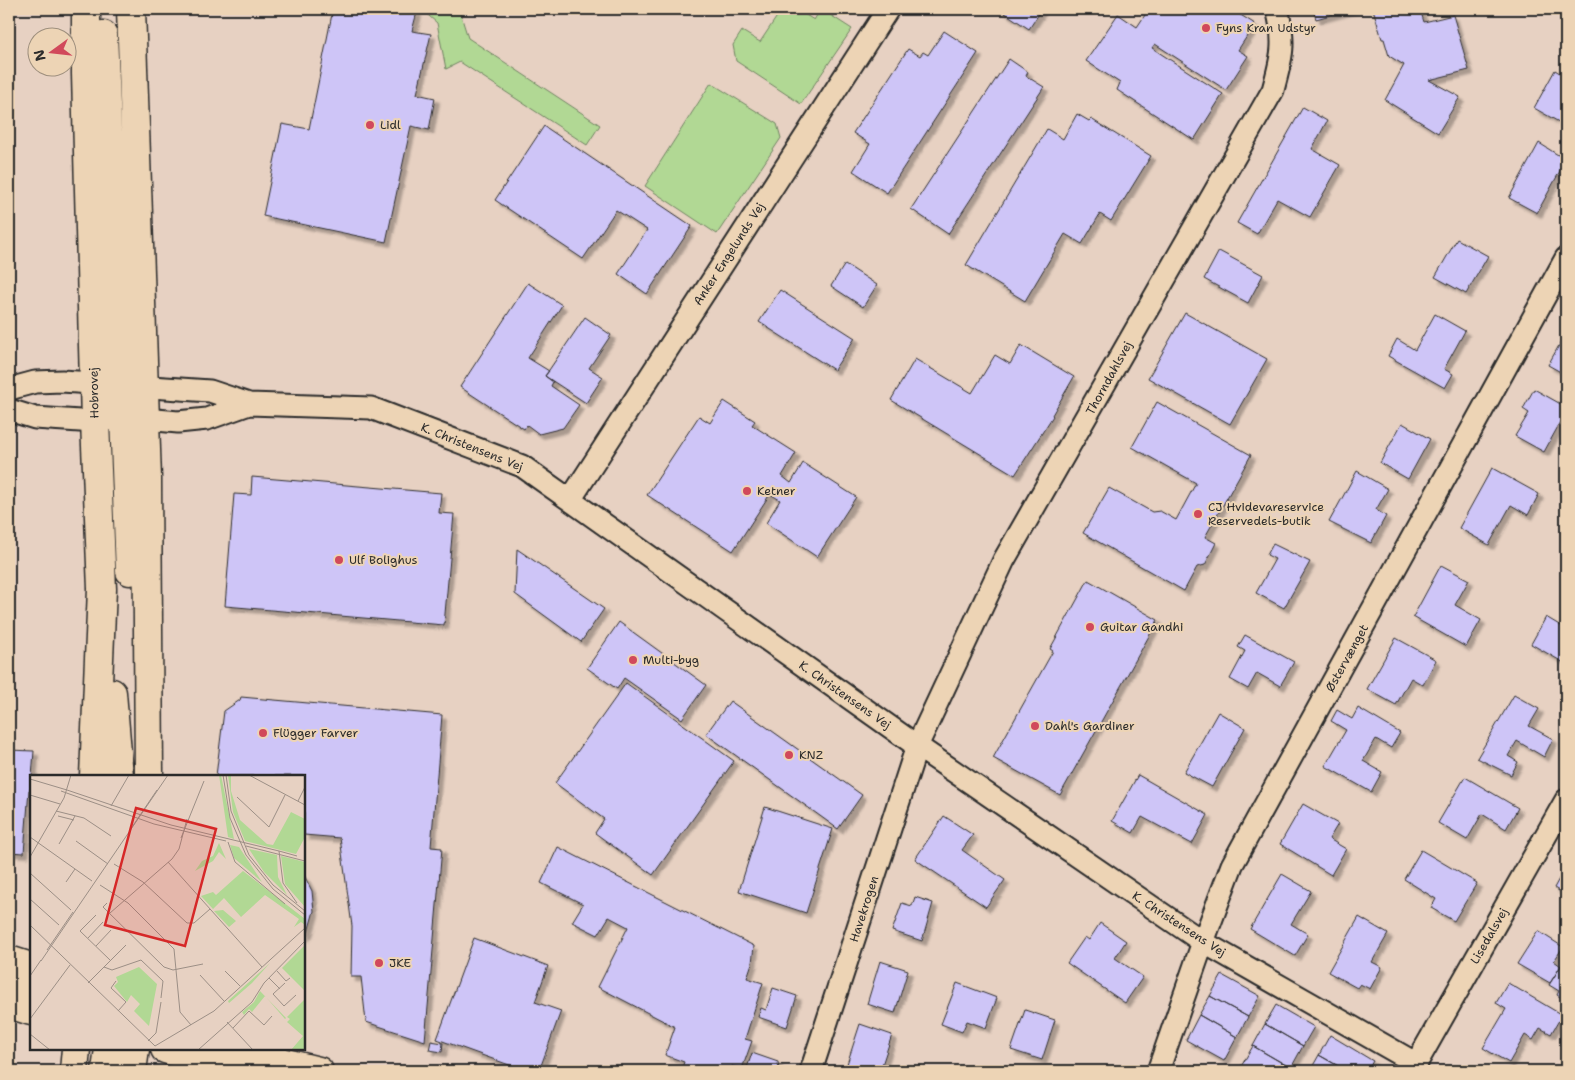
<svg xmlns="http://www.w3.org/2000/svg" width="1575" height="1080" font-family="'Shantell Sans',sans-serif">
<defs>
<filter id="shadow"><feDropShadow dx="4.5" dy="4.5" stdDeviation="1" flood-color="#0004"/></filter>
</defs>
<rect width="100%" height="100%" fill="#e7d1c2"/>
<filter id="ink" filterUnits="userSpaceOnUse"><feTurbulence type="fractalNoise" baseFrequency=".02" numOctaves="2"/><feDisplacementMap in="SourceGraphic" scale="10" xChannelSelector="R" yChannelSelector="G"/><feConvolveMatrix kernelMatrix="1 2 1 2 8 2 1 2 1" color-interpolation-filters="sRGB"/></filter>
<g filter="url(#ink)">
<path fill="#b1d894" stroke="#6e8260" d="M421,9H459L468,38L600,125L587,145L460,62L446,69L437,23Z
M782,9H796L814,20L821,9L852,29L801,104L736,61L733,45L742,31L760,42Z
M711,83L777,124L781,138L717,234L645,186Z"/>
<path fill="#cec5f7" stroke="#2b2b2b" filter="url(#shadow)" d="M333,9H398L417,12L412,31L431,34L417,94L435,98L429,130L411,126L386,242L263,216L282,124L309,129Z
M999,9H1042L1029,29Z
M1149,9H1231L1255,24L1238,50L1248,56L1226,90L1155,44L1152,48L1223,94L1194,140L1117,90L1120,83L1086,61L1118,14L1137,27Z
M1313,9H1352L1316,19Z
M1373,9H1420L1424,22L1453,15L1469,70L1429,80L1460,97L1438,133L1385,100L1404,65L1389,56L1384,39H1382Z
M944,31L978,53L887,193L853,171L870,144L853,133L908,49L920,56L923,52L928,55Z
M1009,59L1028,72L1026,76L1044,87L948,234L911,209Z
M1555,70L1566,77V126L1534,108Z
M1303,107L1327,121L1312,149L1340,165L1310,217L1277,199L1257,234L1237,223Z
M1077,114L1089,121L1091,119L1151,156L1111,221L1100,214L1082,244L1065,234L1025,301L966,265L1047,129L1063,139Z
M544,126L692,226L647,294L618,274L647,230L616,210L583,259L495,200Z
M1539,143L1566,160L1537,213L1509,198Z
M1457,239L1488,256L1466,294L1435,277Z
M1219,251L1263,275L1248,303L1204,279Z
M845,264L877,285L863,307L831,286Z
M528,283L562,305L528,358L549,371L545,376L553,382L551,386L579,405L563,428L539,434L527,425L524,429L460,387Z
M780,290L855,338L834,370L759,322Z
M1185,313L1267,359L1230,424L1148,378Z
M1435,314L1465,331L1444,369L1453,374L1445,388L1388,356L1397,339L1415,350Z
M585,317L611,335L589,368L603,377L586,403L545,376Z
M1566,333V375L1548,365Z
M1021,345L1074,377L1052,415L1053,416L1015,475L891,400L915,359L972,393L995,355L1010,364Z
M1534,389L1566,407V412L1544,452L1515,436L1529,413L1523,409Z
M724,401L755,421L752,425L796,453L782,476L791,483L803,463L856,497L817,557L766,523L780,500L770,494L733,551L647,495L699,416L710,423Z
M1157,402L1251,455L1205,537L1216,543L1205,565L1197,567L1184,591L1083,533L1109,488L1152,512L1160,511L1176,520L1196,483L1132,447Z
M1402,423L1430,439L1408,479L1380,463Z
M1492,468L1539,494L1528,515L1511,505L1489,545L1459,528Z
M1357,471L1388,489L1376,510L1386,516L1371,543L1329,522Z
M252,477L441,493L439,513L454,514L444,625L225,606L234,494L251,495Z
M1273,544L1310,562L1284,608L1256,593L1275,559L1267,555Z
M517,549L604,609L581,642L515,594Z
M1441,565L1469,580L1455,605L1481,620L1466,647L1413,617Z
M1088,580L1158,620L1060,795L993,758L1053,651L1050,649Z
M1546,617L1566,629V664L1531,644Z
M619,622L706,685L682,719L624,678L617,689L587,668Z
M1245,635L1294,662L1280,686L1257,673L1248,689L1230,679L1245,651L1238,647Z
M1396,638L1436,660L1423,685L1411,678L1396,705L1367,689Z
M626,683L734,761L653,875L595,833L604,819L555,783Z
M1514,695L1539,709L1529,726L1553,739L1544,757L1517,741L1508,756L1518,762L1511,775L1477,758Z
M241,697L442,715L431,847L442,848L425,1041L366,1022L361,977H351L352,926L340,838L304,835V776H216L224,711L240,700Z
M730,701L862,795L838,829L706,734Z
M1358,708L1400,733L1391,748L1376,739L1363,761L1382,772L1371,792L1325,766L1346,730L1331,721L1337,710L1352,719Z
M1218,712L1245,728L1212,787L1184,772Z
M9,750L34,751L31,790H29L24,853L9,852Z
M1138,775L1208,815L1192,844L1142,817L1133,833L1112,821Z
M1465,777L1518,808L1506,829L1482,814L1467,840L1438,823Z
M1303,804L1338,824L1329,839L1346,849L1331,875L1280,844Z
M765,807L833,829L806,913L739,891Z
M944,816L973,835L962,850L1005,880L986,907L915,859Z
M558,847L754,946L752,963L747,978L763,983L745,1039L752,1041L742,1069L732,1066L730,1071H681L684,1062L665,1055L675,1027L598,987L628,927L609,917L598,935L572,922L583,904L541,883Z
M1421,850L1477,883L1454,921L1431,908L1436,899L1404,879Z
M1566,866V895L1554,888Z
M1282,874L1311,891L1291,924L1308,934L1295,956L1250,929Z
M304,875L312,891L314,911L308,932L304,937Z
M915,897L933,903L922,941L892,931L902,903L912,906Z
M1359,917L1388,934L1372,962L1382,967L1370,989L1360,984L1357,988L1328,972Z
M1100,923L1126,941L1115,958L1143,977L1125,1003L1067,963L1085,937L1089,940Z
M1538,931L1563,947L1554,961L1561,966L1550,983L1517,964Z
M474,938L548,966L535,1002L561,1011L539,1071H526L437,1039Z
M880,961L908,970L895,1013L867,1004Z
M1562,964L1566,967V1001L1557,995L1559,991L1549,985Z
M1222,975L1260,996L1248,1017L1210,996Z
M957,983L997,998L986,1028L967,1021L962,1032L941,1024Z
M1508,983L1562,1015L1551,1034L1540,1028L1533,1040L1525,1035L1509,1063L1483,1048L1506,1009L1496,1003Z
M773,988L797,996L787,1027L758,1017L761,1008L766,1010Z
M1210,996L1248,1017L1237,1037L1199,1015Z
M1276,1005L1314,1027L1303,1046L1265,1024Z
M1025,1010L1055,1020L1042,1060L1011,1050Z
M1199,1015L1237,1037L1224,1061L1186,1040Z
M860,1024L892,1035L880,1071H868L847,1064Z
M1265,1024L1303,1046L1291,1068L1253,1046Z
M1330,1035L1373,1061L1367,1071H1347L1319,1055Z
M431,1041L443,1043L442,1052L429,1050Z
M1253,1046L1291,1068L1289,1071L1239,1070Z
M752,1053L778,1062L779,1071H746Z
M1319,1055L1347,1071H1310Z"/>
<g fill="none" stroke-linecap="round" stroke-linejoin="round">
<defs>
<path id="minor" d="M9,389L35,382L62,381L210,391L249,404L371,408L522,466L917,746L1203,942L1417,1064
M9,410L35,418L95,422L124,417L178,422L207,419L249,404
M570,500L888,9
M811,1071L917,746L1004,560L1273,90C1282,57 1286,42 1277,9
M1158,1071L1203,942L1232,865L1566,258
M1412,1071L1566,800"/>
<path id="secondary" d="M86,9V74L95,422L102,589L94,776
M131,9L147,479L149,776
M103,35L118,385L144,419
M104,394L124,417L130,571
M112,693L119,776
M9,960L31,967
M9,980L31,987
M9,1004L31,1011
M165,1049L232,1071
M229,1049L319,1071
M74,1071L76,1049
M106,1071L109,1049
M132,1071L135,1049"/>
</defs>
<use href="#minor" stroke="#2b2b2b" stroke-width="25"/>
<use href="#secondary" stroke="#2b2b2b" stroke-width="31"/>
<use href="#minor" stroke="#edd4b5" stroke-width="21"/>
<use href="#secondary" stroke="#edd4b5" stroke-width="28"/>
</g>
</g>
<g fill="#d1495b" stroke="#edd4b5" stroke-width="2">
<circle cx="1206" cy="28" r="5"/>
<circle cx="370" cy="125" r="5"/>
<circle cx="747" cy="491" r="5"/>
<circle cx="1198" cy="514" r="5"/>
<circle cx="339" cy="560" r="5"/>
<circle cx="1090" cy="627" r="5"/>
<circle cx="633" cy="660" r="5"/>
<circle cx="1035" cy="726" r="5"/>
<circle cx="263" cy="733" r="5"/>
<circle cx="789" cy="755" r="5"/>
<circle cx="379" cy="963" r="5"/>
</g>
<g text-anchor="middle" dominant-baseline="central" stroke-width="4" stroke-linejoin="round" paint-order="stroke">
<g font-size="12" fill="#2b2b2b" stroke="#edd4b5" text-anchor="start">
<text x="1216" y="28">Fyns Kran Udstyr</text>
<text x="380" y="125">Lidl</text>
<text x="757" y="491">Ketner</text>
<text x="1208" y="507">CJ Hvidevareservice<tspan x="1208" dy="14">Reservedels-butik</tspan></text>
<text x="349" y="560">Ulf Bolighus</text>
<text x="1100" y="627">Guitar Gandhi</text>
<text x="643" y="660">Multi-byg</text>
<text x="1045" y="726">Dahl's Gardiner</text>
<text x="273" y="733">Flügger Farver</text>
<text x="799" y="755">KNZ</text>
<text x="389" y="963">JKE</text>
</g>
<g font-size="12" fill="#2b2b2b" stroke="#edd4b5">
<text transform="translate(729 254) rotate(-57)">Anker Engelunds Vej</text>
<text transform="translate(1109 378) rotate(-61)">Thorndahlsvej</text>
<text transform="translate(94 393) rotate(-91)">Hobrovej</text>
<text transform="translate(472 447) rotate(22)">K. Christensens Vej</text>
<text transform="translate(1347 658) rotate(-61)">Østervænget</text>
<text transform="translate(845 695) rotate(35)">K. Christensens Vej</text>
<text transform="translate(864 909) rotate(-72)">Havekrogen</text>
<text transform="translate(1179 924) rotate(33)">K. Christensens Vej</text>
<text transform="translate(1489 936) rotate(-60)">Lisedalsvej</text>
</g>
</g>
<g transform="translate(30 775)">
<rect width="275" height="275" fill="#e7d1c2"/>
<path d="M189,0H191L204,64L198,62ZM198,0H201V16L210,45L237,69L243,70L261,37L275,44V62L266,79L215,66L203,37ZM189,68L196,84L189,77L183,86L165,96L172,86L183,81ZM200,70L209,72L232,107L204,83ZM219,74L247,80L248,102L257,120L234,97ZM251,81L275,87V132L255,109ZM213,96L275,144V150L271,147L264,152L269,144L235,120L211,142L194,123L183,134L171,121L183,117L186,120ZM193,135L206,146L199,152L184,136ZM275,170V216L252,193ZM240,188L222,208L199,228L198,226ZM109,192L127,209L119,251L104,236L110,229L101,220L97,227L84,211L88,207L86,202ZM230,216L256,243L255,244L235,221L222,237L219,234L214,240L212,237L224,227ZM275,224V275H261L273,261L257,247L260,244L257,242Z" fill="#b1d894"/>
<path fill="none" stroke="#9c8f86" stroke-width="1" d="M193,0L200,43L216,80L243,114L275,140M196,0L201,36L219,80L243,110L275,136M219,0L275,30M0,4L37,15M37,15L141,50L249,76M31,16L124,49L196,66M0,20L30,29M207,22L239,52L255,20M268,26L275,12M81,31L99,0M26,36L54,43L81,61M28,41L44,45M100,55L127,15M0,62L62,106M151,63L174,6M46,66L78,89M198,67L205,87L255,129M29,69L45,41M216,71L275,86M249,76L267,81M249,76L253,108L267,128M0,82L34,23L41,0M138,87L232,192M84,89L113,107L157,148H164L180,134M0,98L41,135M36,107L45,94M70,110L98,128L144,174L150,237L161,250M0,124L29,150M77,128L73,132L134,192L143,195L173,189M80,138L142,84L149,74L157,44M66,140L50,156L80,185M0,150L125,271L184,236L275,153M58,163L73,147M66,171L81,155M17,175L43,137M11,186L138,0M74,192L82,195L111,185L133,206L131,223M195,196L210,211M247,196L256,206L260,203M170,200L194,226M0,201L11,185M239,203L250,214M86,206L81,213L96,227L88,236M58,208L96,170M255,208L243,219L254,231L266,220M0,244L40,190M197,247L223,275M203,253L219,236L234,250L242,241M0,259L20,275M118,266L126,258L131,227M168,275L222,227L234,208L275,166"/>
<path fill="#d62828" fill-opacity="0.15" stroke="#d62828" stroke-width="2.5" d="M106,33L186,54L155,171L75,150Z"/>
<rect width="275" height="275" fill="none" stroke="#2b2b2b" stroke-width="2.5"/>
</g>
<rect width="1575" height="1080" fill="none" stroke="#edd4b5" stroke-width="30"/>
<rect x="15" y="15" width="1545" height="1050" fill="none" stroke="#2b2b2b" stroke-width="2" filter="url(#ink)"/>
<g transform="translate(52 52) rotate(255)"><circle r="24" fill="#edd4b5" stroke="#9f907e"/>
<path d="M0-4L9 19L0 12L-9 19Z" fill="#d1495b"/>
<text y="-8" font-size="14" font-weight="bold" text-anchor="middle" fill="#2b2b2b">N</text>
</g>
</svg>
